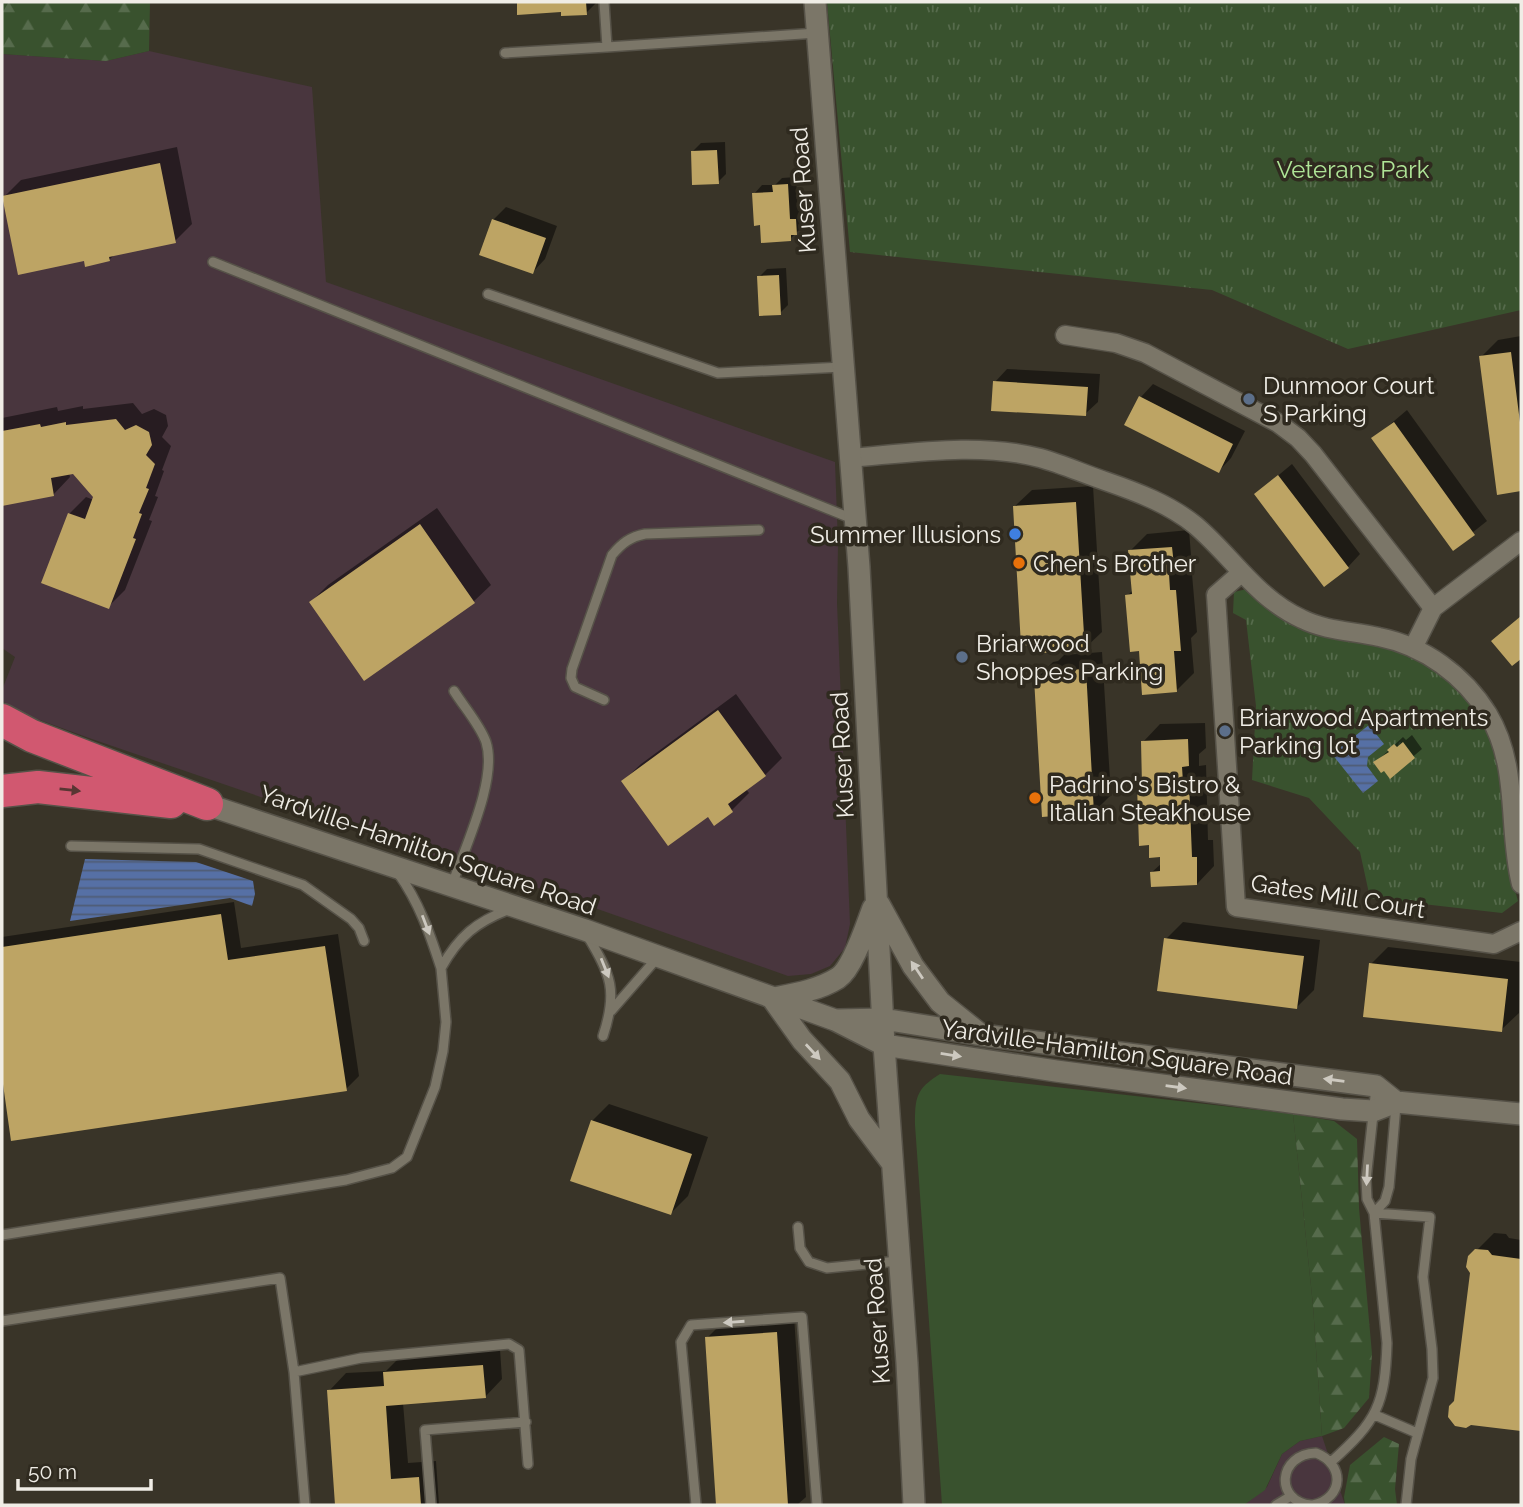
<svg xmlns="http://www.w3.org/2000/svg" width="1523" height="1507" font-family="Raleway,sans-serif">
<defs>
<pattern id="forest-firs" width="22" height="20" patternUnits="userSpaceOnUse" patternTransform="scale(1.75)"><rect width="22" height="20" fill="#39522e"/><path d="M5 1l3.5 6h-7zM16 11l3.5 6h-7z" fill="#566b4c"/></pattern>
<pattern id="park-tufts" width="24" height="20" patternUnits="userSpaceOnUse" patternTransform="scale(1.75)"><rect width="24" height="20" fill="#39522e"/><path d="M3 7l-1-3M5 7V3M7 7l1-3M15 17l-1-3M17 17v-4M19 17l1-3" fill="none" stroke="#566b4c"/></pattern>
<pattern id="water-rules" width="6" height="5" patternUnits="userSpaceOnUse" patternTransform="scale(1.75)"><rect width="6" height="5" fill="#5670a5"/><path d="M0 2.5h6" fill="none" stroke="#4f5c75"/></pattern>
</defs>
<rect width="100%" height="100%" fill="#393428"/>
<path fill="#49363e" d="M149,51L312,87L326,282L835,462L838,544L837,603L850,924L845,948L830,966L811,974L788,976L498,874L427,854L89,738L37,719L2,701V690L15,657L2,648V54L106,61Z
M1322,1436L1345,1505H1244L1267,1487L1282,1454L1300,1441Z"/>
<path fill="#39522e" d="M940,1074L1293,1114L1313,1305L1322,1436L1300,1441L1282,1454L1265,1490L1244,1505H942L915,1125C915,1097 916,1089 940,1074Z"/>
<path fill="url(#forest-firs)" d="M2,2H150L149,51L106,61L2,54Z
M1293,1114L1334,1121L1357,1139L1359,1208L1372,1354L1369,1398L1344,1428L1322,1436L1313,1305Z
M1384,1437L1399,1444L1395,1489L1397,1505H1345L1344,1497L1350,1465Z"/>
<path fill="url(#park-tufts)" d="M827,2H1521V310L1348,349L1212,290L850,252Z
M1247,589L1285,618L1405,649L1456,681L1487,722L1504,768L1510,873L1518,901L1502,913L1370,898L1360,852L1309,798L1252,780L1256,706L1246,620L1233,613L1234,592Z"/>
<path fill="url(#water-rules)" d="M1369,725L1384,744L1368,757L1367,766L1378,781L1363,793L1332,754Z
M85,859L196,862L253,881L255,894L252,906L230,898L70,921Z"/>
<path fill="#0007" d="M518,2H597L586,13L563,10L519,13Z
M725,142L726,174L718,182L692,152L701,143Z
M177,147L192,224L175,241L115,254L109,260L85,259L4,197L21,180Z
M796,177L798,211H804V225L790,239L761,224L754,194L762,185H775L782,178Z
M506,207L557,226L545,259L533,272L493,220Z
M786,268L788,305L780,313L759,277L767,269Z
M1521,336V490L1498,493L1481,357L1498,340Z
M1007,369L1100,374L1098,402L1085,414L995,382Z
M1153,384L1245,431L1231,458L1219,471L1127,424L1141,397Z
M133,403L142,414L154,409L166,415L168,426L162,437L171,446L162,470L164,471L155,496L158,497L149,520L152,521L125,590L108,607L69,514L86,497L94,500L95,497L74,472L69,473L70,477L53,495L2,504V418L57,407L58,411L83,406V409Z
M1407,410L1487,521L1453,548L1374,438Z
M1292,464L1360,554L1348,567L1256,494Z
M1093,486L1102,632L1084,649L1014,507L1032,490Z
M437,508L491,585L473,602H311L328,585Z
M1189,530L1191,555L1186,560L1187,574H1192L1197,632L1191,638L1194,673L1177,690L1140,649L1127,596L1133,590L1130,551L1147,534Z
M1102,652L1111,795L1094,812L1036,679L1053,662L1058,661L1064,655Z
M736,694L782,758L765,775L746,789L749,793L732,810L714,824L708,815L623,781L641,764Z
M1205,723L1206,748L1199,754V766L1206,765L1208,840H1213L1214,866L1197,884L1152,872L1162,863L1161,855L1139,786L1144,780L1143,742L1160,724Z
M1412,735L1422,749L1390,776L1375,763L1403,737L1406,740Z
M234,902L241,948L338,934L359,1076L346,1089L13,1139L2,1066V937Z
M1183,922L1320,940L1314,990L1297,1007L1166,939Z
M1388,947L1521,962L1519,1013L1501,1030L1371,964Z
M609,1104L708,1137L688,1196L671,1213L592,1121Z
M1494,1233L1506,1234L1509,1238L1521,1240V1429L1470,1423L1456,1401L1472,1272L1470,1257Z
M794,1316L806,1497L797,1505H718L707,1338L724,1321Z
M500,1349L502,1379L485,1397L403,1403L408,1463L436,1461L439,1505H337L329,1391L346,1373L386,1371L402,1355Z"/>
<path fill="#bda464" d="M517,2H586L587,15L561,16V12L517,15Z
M717,150L719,184L692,185L691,151Z
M160,163L176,243L109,257L110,261L85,267L84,261L18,275L2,196Z
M788,184L790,219H796L797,235H791V241L761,243L760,225L754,226L752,193L773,192L772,185Z
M492,219L546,238L533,274L479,255Z
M779,275L781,315L759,316L757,276Z
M1511,352L1521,430V491L1497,495L1479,356Z
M993,381L1088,387L1086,416L991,411Z
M1139,396L1233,444L1219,473L1124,425Z
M116,419L125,430L136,425L149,432L152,445L146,455L155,464L146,488L149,489L139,513L142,514L133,538L136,539L109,609L41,583L68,513L85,519L93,497L73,474L51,478L54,496L2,506V431L40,424L41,427L66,422V425Z
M1394,422L1475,535L1453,551L1371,438Z
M1278,475L1349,568L1324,587L1254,494Z
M1076,502L1085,651L1041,653L1040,644L1021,646L1013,506Z
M420,524L475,603L364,681L309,602Z
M1172,547L1175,574H1169L1170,590H1176L1181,651H1174L1177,692L1142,695L1139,651L1130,652L1125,595L1132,594L1128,550Z
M1521,616V659L1512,666L1491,641Z
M1086,669L1094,813L1042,817L1034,678L1046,677L1045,671Z
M718,710L766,776L728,804L733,812L714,826L708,817L668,846L621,781Z
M1188,739L1189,766L1182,767L1183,782H1189L1192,857H1197V885L1151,887L1150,872L1160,871V857L1149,858V845L1139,846L1137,785H1142L1141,741Z
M1403,742L1415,758L1390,779L1384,771L1381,773L1373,762L1389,752L1387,750L1394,744L1397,747Z
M221,914L228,960L325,946L347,1091L11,1141L2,1077V947Z
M1164,938L1304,956L1297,1009L1157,991Z
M1369,963L1508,979L1502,1032L1363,1017Z
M591,1120L692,1154L671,1215L570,1181Z
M1475,1249L1488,1250L1492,1255L1521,1259V1431L1471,1425L1466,1428L1455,1426L1448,1417L1449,1406L1454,1401L1470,1273L1466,1267L1468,1256Z
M777,1332L788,1505H716L705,1337Z
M483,1365L486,1398L386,1406L391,1479L419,1477L421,1505H335L327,1390L384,1386L383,1372Z"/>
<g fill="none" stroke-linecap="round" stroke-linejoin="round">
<defs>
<path id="service" d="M607,47L817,33
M505,53L607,47L604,2
M213,262L853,519
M488,294L718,373L843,367
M604,700L575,687L571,678L572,669L612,555C622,543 630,537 645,534L759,530
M71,846L199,849L303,885L351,919L359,928L364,941
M398,873C419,902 430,934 441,968C459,936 476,922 510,909
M452,885C464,849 498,779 486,742C480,725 464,707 454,691
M587,935C611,975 618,991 603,1036
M611,1011L658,957
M1374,1213L1430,1217L1423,1277L1432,1349L1433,1378L1411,1459L1406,1505
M1374,1213L1385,1201L1389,1187L1396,1105
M798,1227L800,1248L809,1262L827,1268L898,1261
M2,1235L346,1180L392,1168L407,1157L435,1087L443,1051L446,1022L441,968
M2,1321L280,1278L294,1372
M1375,1415L1417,1433
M1331,1462C1377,1421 1385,1405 1387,1343L1374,1213L1367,1199L1366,1180L1376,1087
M305,1505L294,1372L361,1358L509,1344L519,1350L528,1464
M431,1505L425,1430L526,1422
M696,1505L681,1342L691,1325L802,1317L817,1505
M1276,1505L1291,1496
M1311,1505C1274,1501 1278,1454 1316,1453C1345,1464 1344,1498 1313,1505"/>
<path id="minor" d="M1065,335L1116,343L1145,353L1278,423L1298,438L1313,454L1433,608
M850,458C911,453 980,442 1040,458C1062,464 1084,474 1105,481C1137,492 1169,504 1195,525C1232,556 1256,598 1302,619C1326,631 1353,631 1379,637C1424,646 1464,675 1488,714C1520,767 1507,828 1521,884
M1241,573L1216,595L1236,907L1494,944L1521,931
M1413,648L1433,608L1521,541"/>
<path id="tertiary" d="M815,2L859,567L884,1045L907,1363L914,1505
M196,801L585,930L835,1020L884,1045L1056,1071L1342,1109L1373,1111L1396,1102L1521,1114
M879,904L913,966L940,1002L980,1034
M772,998L802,1040L840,1081L859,1119L892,1163
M774,998C795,994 819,990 838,978C853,968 866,926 873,908
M838,1020L883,1019L982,1035L1376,1086L1396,1102"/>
<path id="motorway" d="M2,720L32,736L207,804
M2,791L38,787L171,802"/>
</defs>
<use href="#service" stroke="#565248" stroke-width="12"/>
<use href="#minor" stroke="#565248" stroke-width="21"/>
<use href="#tertiary" stroke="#565248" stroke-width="24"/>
<use href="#motorway" stroke="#565248" stroke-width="35"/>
<use href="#service" stroke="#7b7668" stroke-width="9"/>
<use href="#minor" stroke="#7b7668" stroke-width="18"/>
<use href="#tertiary" stroke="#7b7668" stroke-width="21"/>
<use href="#motorway" stroke="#d15870" stroke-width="32"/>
</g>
<defs><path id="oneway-solid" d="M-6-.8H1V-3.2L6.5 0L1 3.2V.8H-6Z" transform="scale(1.75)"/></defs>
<use fill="#583633" href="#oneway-solid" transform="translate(70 790) rotate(6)"/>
<g fill="#cdc9c0">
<use href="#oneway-solid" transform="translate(426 925) rotate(69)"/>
<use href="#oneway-solid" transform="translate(605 968) rotate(68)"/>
<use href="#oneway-solid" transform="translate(917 970) rotate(-124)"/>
<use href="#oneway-solid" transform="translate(813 1052) rotate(47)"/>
<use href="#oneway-solid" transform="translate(951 1055) rotate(9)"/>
<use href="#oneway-solid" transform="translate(1334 1080) rotate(-172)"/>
<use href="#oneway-solid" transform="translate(1176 1087) rotate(8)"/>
<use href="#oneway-solid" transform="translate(1367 1175) rotate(93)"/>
<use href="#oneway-solid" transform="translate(734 1322) rotate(176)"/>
</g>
<g fill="#5c6f8a" stroke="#2f2a1f" stroke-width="2.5">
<circle cx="1249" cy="399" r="7"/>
<circle cx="962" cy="657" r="7"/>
<circle cx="1225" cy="731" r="7"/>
</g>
<circle fill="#3f7fe0" stroke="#2f2a1f" stroke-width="2.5" cx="1015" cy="534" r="7"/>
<g fill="#e8710a" stroke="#2f2a1f" stroke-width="2.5">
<circle cx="1019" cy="563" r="7"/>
<circle cx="1035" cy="798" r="7"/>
</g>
<g text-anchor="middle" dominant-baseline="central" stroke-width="7" stroke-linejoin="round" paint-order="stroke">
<g font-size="24" fill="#afe597" stroke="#2f2a1f">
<text x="1353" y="169">Veterans Park</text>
</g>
<g font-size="24" fill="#f0ede6" stroke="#2f2a1f">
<text transform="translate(803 190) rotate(-94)">Kuser Road</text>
<text transform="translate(842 755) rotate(-93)">Kuser Road</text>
<text transform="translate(428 850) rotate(19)">Yardville-Hamilton Square Road</text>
<text transform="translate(1338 896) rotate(9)">Gates Mill Court</text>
<text transform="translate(1117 1052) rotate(8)">Yardville-Hamilton Square Road</text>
<text transform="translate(877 1321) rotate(-94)">Kuser Road</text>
</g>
<g font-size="24" fill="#f0ede6" stroke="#2f2a1f" text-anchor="start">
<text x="1263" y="385">Dunmoor Court<tspan x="1263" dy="28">S Parking</tspan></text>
<text x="1001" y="534" text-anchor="end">Summer Illusions</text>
<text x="1033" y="563">Chen's Brother</text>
<text x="976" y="643">Briarwood<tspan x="976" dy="28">Shoppes Parking</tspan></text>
<text x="1239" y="717">Briarwood Apartments<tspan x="1239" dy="28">Parking lot</tspan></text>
<text x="1049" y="784">Padrino's Bistro &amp;<tspan x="1049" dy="28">Italian Steakhouse</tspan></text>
</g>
</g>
<rect width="1523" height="1507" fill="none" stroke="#f0ede6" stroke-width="7"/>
<path d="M18 1479v10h133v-10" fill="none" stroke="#f0ede6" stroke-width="3.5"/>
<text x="28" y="1479" font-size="21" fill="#f0ede6" stroke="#2f2a1f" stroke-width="5" paint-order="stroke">50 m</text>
</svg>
